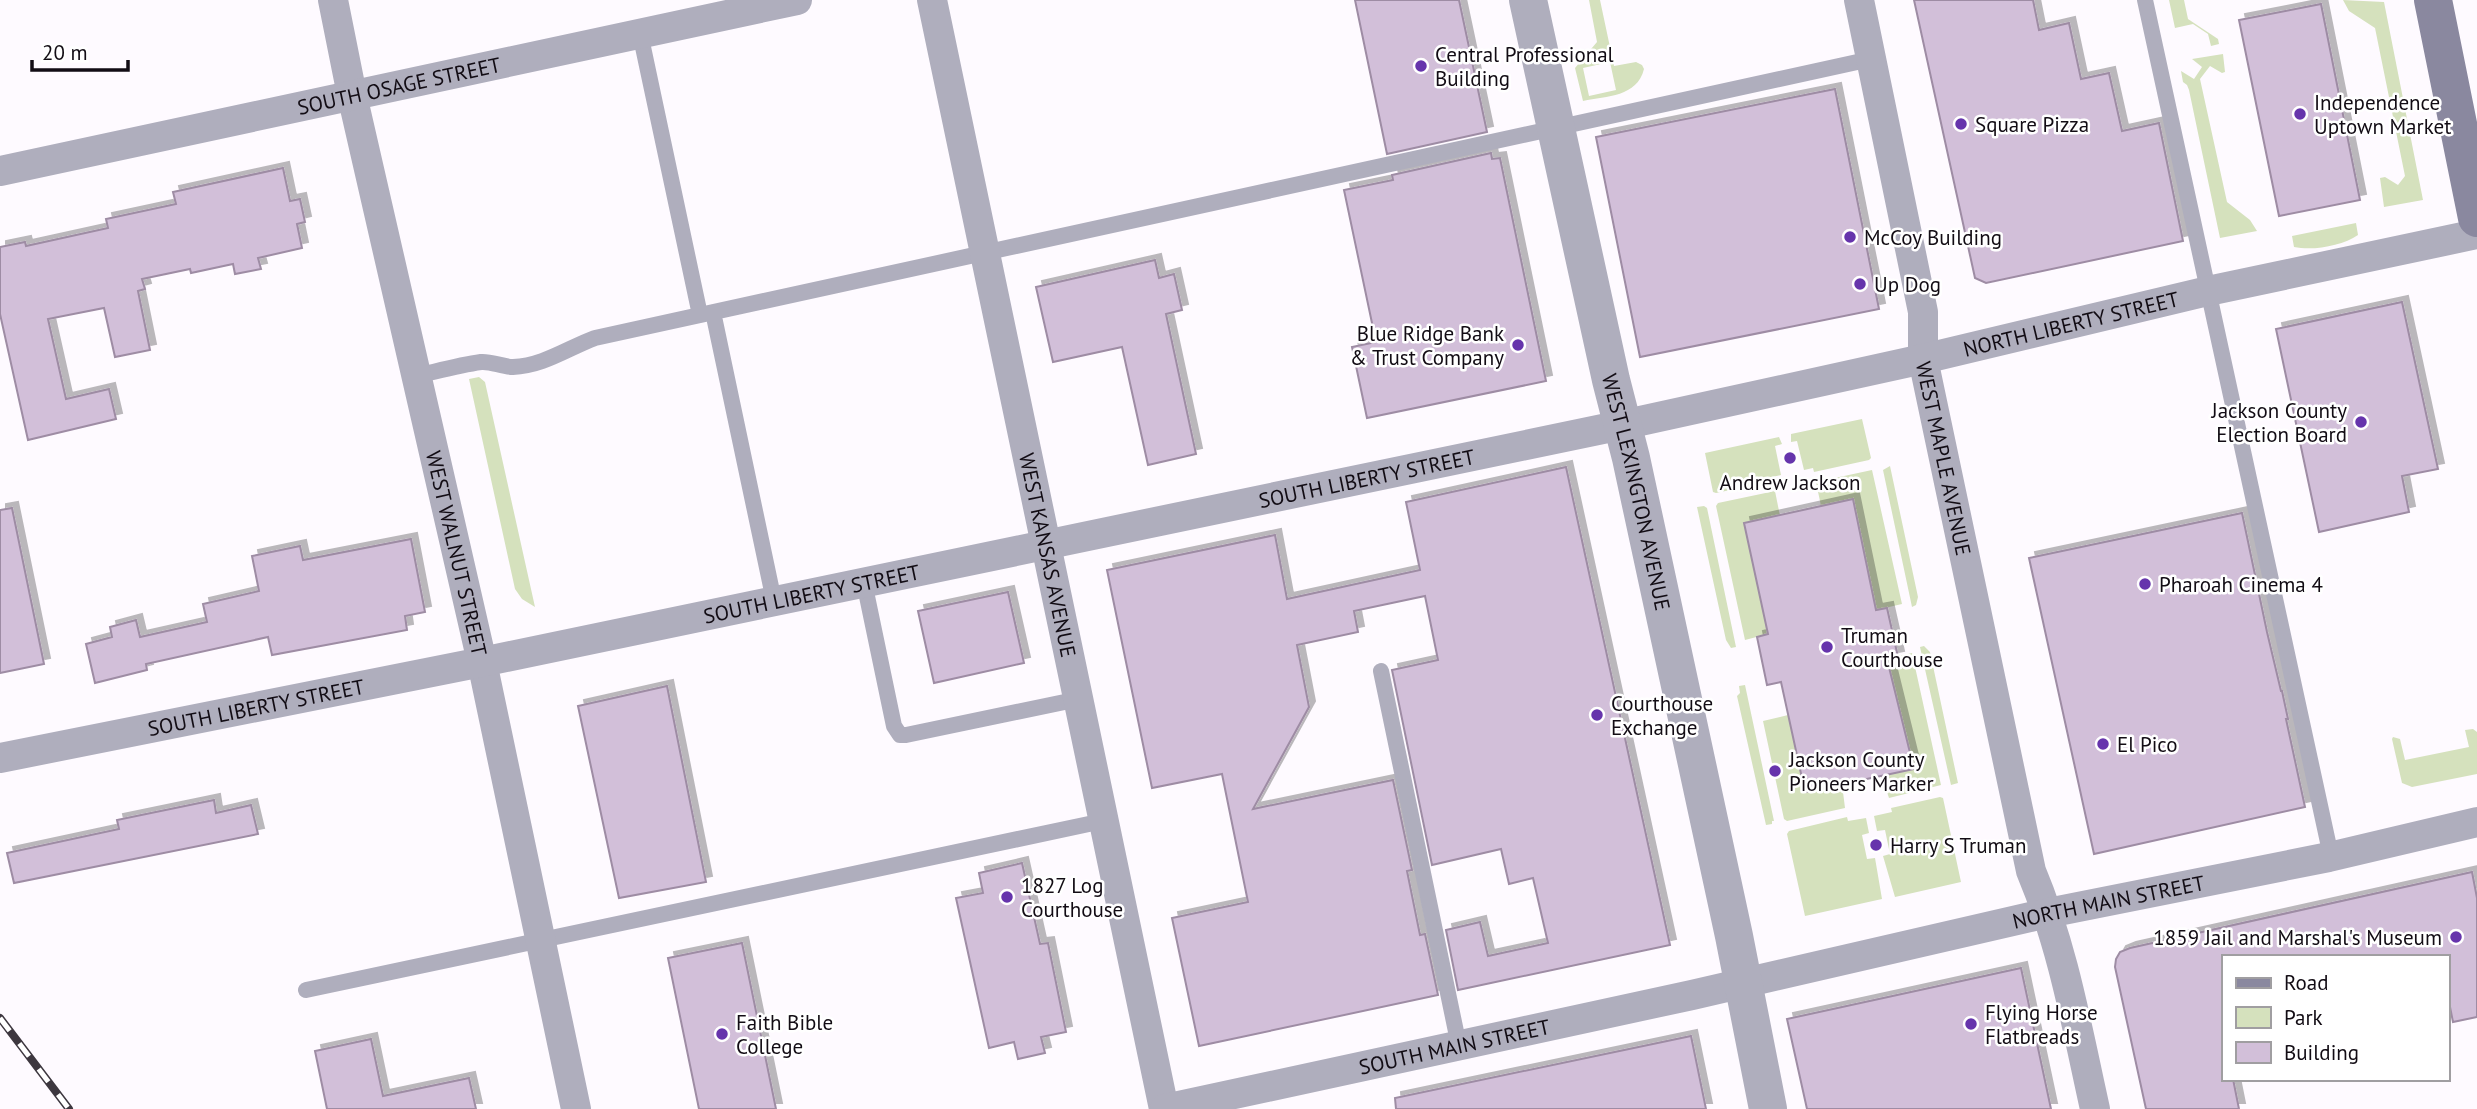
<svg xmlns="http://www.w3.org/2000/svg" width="2477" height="1109" font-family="'PT Sans',sans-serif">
<defs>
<filter id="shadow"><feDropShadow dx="6" dy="-6" stdDeviation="0" flood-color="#0004"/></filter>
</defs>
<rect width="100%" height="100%" fill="#fefaff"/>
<path fill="#d5e1bd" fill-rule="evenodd" d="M1589,0H1600L1614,66L1636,62L1642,65L1644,69C1637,97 1607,96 1583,101L1575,68L1597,42ZM1610,62L1616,90L1589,96L1583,68Z
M2169,0H2184L2188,19L2218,39L2219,44L2211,46L2208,34L2193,24L2175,28Z
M2343,0L2384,2L2423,200L2384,207L2380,178L2385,177L2398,185L2405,176L2375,28L2349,11Z
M2223,54L2225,72L2222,73L2210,66L2200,79L2227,202L2250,220L2257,231L2220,238L2189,90L2187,85L2183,82L2181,71L2194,79L2202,67L2192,59Z
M2356,223L2358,235C2342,246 2313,251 2294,247L2292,236Z
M479,377L485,382L535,607L522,599L515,589L469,379Z
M1862,419L1871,458L1869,460L1814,472L1813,468L1804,470L1797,441L1791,442V434Z
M1779,437L1782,444L1775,446L1781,475L1772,477L1773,481L1716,493L1713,492L1705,453Z
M1890,466L1918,597L1916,605L1912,607L1883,470Z
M1872,470L1902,604L1876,610L1854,500L1821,506L1816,482Z
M1775,491L1780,516L1744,524L1768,634L1745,640L1716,506L1718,503Z
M1704,506L1707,508L1736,647L1731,648L1726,640L1697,507Z
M1924,646L1930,652L1958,783L1951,785L1920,647Z
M1912,653L1941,785L1889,798L1887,792H1884L1881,776L1913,769L1887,659Z
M1745,685L1774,821H1772V824L1766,825L1737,696L1740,693L1739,686Z
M1788,715L1805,792L1842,784L1845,808L1787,821L1784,819L1763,721Z
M2473,729L2477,732V774L2412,787L2402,783L2392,739L2393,737L2400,739L2405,760L2469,747L2465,730Z
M1940,797L1943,798L1961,882L1895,897L1883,856L1890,854L1885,830L1877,831L1874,816L1892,812L1891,808Z
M1847,817L1848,821L1866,818L1869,833L1862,835L1867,859L1875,858L1882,899L1805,916L1787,834L1789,831Z"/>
<path fill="#d2bfd9" stroke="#9e8ca4" stroke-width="2" filter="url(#shadow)" d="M1355,0H1459L1487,132L1387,154Z
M1914,0H2033L2039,30L2069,23L2081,79L2109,73L2122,131L2159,123L2183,241L1986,283L1975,278Z
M2321,4L2360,200L2279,216L2239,20Z
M1835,89L1879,309L1640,357L1596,137Z
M1491,153L1492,159L1500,158L1546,381L1367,418L1352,347L1376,342L1344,190L1393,180L1392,175Z
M283,168L290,201L300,199L305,222L297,224L302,248L258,258L261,269L235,274L233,264L191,273L190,269L142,279L145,289L138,291L150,350L115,357L104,308L48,319L66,399L109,389L116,419L28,440L0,314V247L25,242L26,246L108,228L106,219L176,204L173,192Z
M1155,260L1159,278L1174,274L1182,310L1166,314L1196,454L1148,465L1122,347L1053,362L1036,287Z
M2402,302L2438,469L2402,476L2409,512L2319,532L2276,329Z
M1566,467L1670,945L1458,990L1446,930L1480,922L1488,956L1548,943L1533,878L1509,884L1501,849L1432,865L1392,670L1438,660L1425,596L1354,611L1358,632L1297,645L1309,707L1253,809L1393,780L1412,870L1407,871L1420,935L1425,934L1438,995L1199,1046L1172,918L1248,902L1222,774L1152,788L1107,570L1275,535L1287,599L1420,570L1406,502Z
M1853,499L1876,610L1887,608L1898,657L1887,659L1914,769L1805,792L1781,682L1767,685L1757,637L1768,634L1744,523Z
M12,508L44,664L0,673V510Z
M2242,513L2267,632L2281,691H2282L2288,719H2286L2305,807L2094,854L2029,558Z
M411,539L425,612L405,616L407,630L272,655L268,637L146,664L147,670L95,683L86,644L112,637L110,627L136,620L140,637L207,622L203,604L259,591L252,556L300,546L303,560Z
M1008,592L1024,663L934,683L918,611Z
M667,686L706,882L619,898L578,706Z
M214,800L216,813L251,805L258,834L14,883L7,853L119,829L117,820Z
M1022,863L1040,944L1048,943L1066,1032L1041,1037L1045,1053L1018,1059L1014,1042L989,1048L956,898L983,893L979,873Z
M2472,872L2477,898V1017L2453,1022L2447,992V957H2223V1079H2233L2239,1109H2146L2115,967L2116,959L2120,952L2130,948Z
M742,943L776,1109H699L668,958Z
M2021,968L2051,1109H1807L1787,1019Z
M1691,1036L1706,1109H1396L1395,1098Z
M371,1039L383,1096L469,1078L476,1109H327L315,1051Z"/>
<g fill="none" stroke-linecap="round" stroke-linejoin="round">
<path stroke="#afaebd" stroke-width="16" d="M2145,0L2331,856
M640,33L700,315
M713,312L774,601
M416,376C438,371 459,365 481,362C491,361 502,367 513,367C543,366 568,348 595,338L1871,59
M864,582L894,726L900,735H906L1079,699
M1381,671L1459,1046
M306,990L1103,821"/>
<g stroke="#afaebd" stroke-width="30">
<path id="s1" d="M333,0L352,95L482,662L576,1109"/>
<path id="s2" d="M932,0L1164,1109"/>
<path id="s3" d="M1859,0L1923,312V359L1931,397L2031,871C2063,947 2077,1028 2095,1109"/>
<path id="s4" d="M0,171L797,0"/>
<path id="s5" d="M0,758L482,662L1622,425L1923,359L2208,291L2477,234"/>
<path id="s6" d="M1165,1109L1692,995L2048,913L2329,857L2477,822"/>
</g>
<path stroke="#afaebd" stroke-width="38" id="s7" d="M1528,0L1611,380L1631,458L1734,936L1768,1109"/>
<path stroke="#8a889f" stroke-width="38" d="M2433,0L2477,218"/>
<defs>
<path id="rail" d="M0,1018L69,1109"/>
</defs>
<use href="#rail" stroke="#3d373f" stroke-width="8"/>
<use href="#rail" stroke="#fff" stroke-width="5" stroke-dasharray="16" stroke-linecap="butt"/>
</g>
<g fill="#6634ac" stroke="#fff" stroke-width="2.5">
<circle cx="1421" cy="66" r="7"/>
<circle cx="2300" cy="114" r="7"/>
<circle cx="1961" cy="124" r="7"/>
<circle cx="1850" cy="237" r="7"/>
<circle cx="1860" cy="284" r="7"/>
<circle cx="1518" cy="345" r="7"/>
<circle cx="2361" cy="422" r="7"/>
<circle cx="1790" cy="458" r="7"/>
<circle cx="2145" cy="584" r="7"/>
<circle cx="1827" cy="647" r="7"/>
<circle cx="1597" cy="715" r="7"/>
<circle cx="2103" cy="744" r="7"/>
<circle cx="1775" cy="771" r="7"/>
<circle cx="1876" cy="845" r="7"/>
<circle cx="1007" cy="897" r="7"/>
<circle cx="2456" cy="937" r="7"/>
<circle cx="1971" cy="1024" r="7"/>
<circle cx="722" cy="1034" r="7"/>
</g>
<g text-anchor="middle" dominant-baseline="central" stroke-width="5" stroke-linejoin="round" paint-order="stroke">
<g font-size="21" fill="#120c14" stroke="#fff" text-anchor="start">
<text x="1435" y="54">Central Professional<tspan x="1435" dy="24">Building</tspan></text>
<text x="2314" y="102">Independence<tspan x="2314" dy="24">Uptown Market</tspan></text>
<text x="1975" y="124">Square Pizza</text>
<text x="1864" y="237">McCoy Building</text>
<text x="1874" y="284">Up Dog</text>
<text x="1504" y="333" text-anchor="end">Blue Ridge Bank<tspan x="1504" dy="24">&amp; Trust Company</tspan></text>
<text x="2347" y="410" text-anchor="end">Jackson County<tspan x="2347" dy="24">Election Board</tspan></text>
<text x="1790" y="482" text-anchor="middle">Andrew Jackson</text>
<text x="2159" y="584">Pharoah Cinema 4</text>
<text x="1841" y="635">Truman<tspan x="1841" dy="24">Courthouse</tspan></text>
<text x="1611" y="703">Courthouse<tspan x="1611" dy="24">Exchange</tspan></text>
<text x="2117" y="744">El Pico</text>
<text x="1789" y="759">Jackson County<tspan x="1789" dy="24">Pioneers Marker</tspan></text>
<text x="1890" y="845">Harry S Truman</text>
<text x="1021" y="885">1827 Log<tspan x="1021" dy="24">Courthouse</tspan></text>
<text x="2442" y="937" text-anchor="end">1859 Jail and Marshal's Museum</text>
<text x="1985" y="1012">Flying Horse<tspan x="1985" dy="24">Flatbreads</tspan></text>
<text x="736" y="1022">Faith Bible<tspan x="736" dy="24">College</tspan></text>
</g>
<g font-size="21" fill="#120c14" stroke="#fff">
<text stroke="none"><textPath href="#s4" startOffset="408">SOUTH OSAGE STREET</textPath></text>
<text stroke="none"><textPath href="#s5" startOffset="2116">NORTH LIBERTY STREET</textPath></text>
<text stroke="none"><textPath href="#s3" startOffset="467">WEST MAPLE AVENUE</textPath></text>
<text stroke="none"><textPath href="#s5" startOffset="1395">SOUTH LIBERTY STREET</textPath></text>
<text stroke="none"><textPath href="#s7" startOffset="504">WEST LEXINGTON AVENUE</textPath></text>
<text stroke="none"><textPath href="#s1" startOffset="567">WEST WALNUT STREET</textPath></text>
<text stroke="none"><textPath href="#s2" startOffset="567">WEST KANSAS AVENUE</textPath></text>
<text stroke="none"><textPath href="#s5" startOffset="828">SOUTH LIBERTY STREET</textPath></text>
<text stroke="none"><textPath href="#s5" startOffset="261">SOUTH LIBERTY STREET</textPath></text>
<text stroke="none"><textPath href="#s6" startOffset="966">NORTH MAIN STREET</textPath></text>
<text stroke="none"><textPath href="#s6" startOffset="296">SOUTH MAIN STREET</textPath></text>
</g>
</g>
<rect x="2222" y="955" width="228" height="126" fill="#ffffff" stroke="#a09ea1" stroke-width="2"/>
<rect x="2236" y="978" width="35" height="10" fill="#8a889f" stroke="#a09ea1" stroke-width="2"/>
<text x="2284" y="990" font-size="21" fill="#120c14">Road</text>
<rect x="2236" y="1007" width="35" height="21" fill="#d5e1bd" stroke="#a09ea1" stroke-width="2"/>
<text x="2284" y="1025" font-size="21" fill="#120c14">Park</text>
<rect x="2236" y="1042" width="35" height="21" fill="#d2bfd9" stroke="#a09ea1" stroke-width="2"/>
<text x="2284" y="1060" font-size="21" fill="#120c14">Building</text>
<path d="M32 60v10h96v-10" fill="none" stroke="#120c14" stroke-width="3.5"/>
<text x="42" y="60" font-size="21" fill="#120c14" stroke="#ffffff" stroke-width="5" paint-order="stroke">20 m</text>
</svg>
